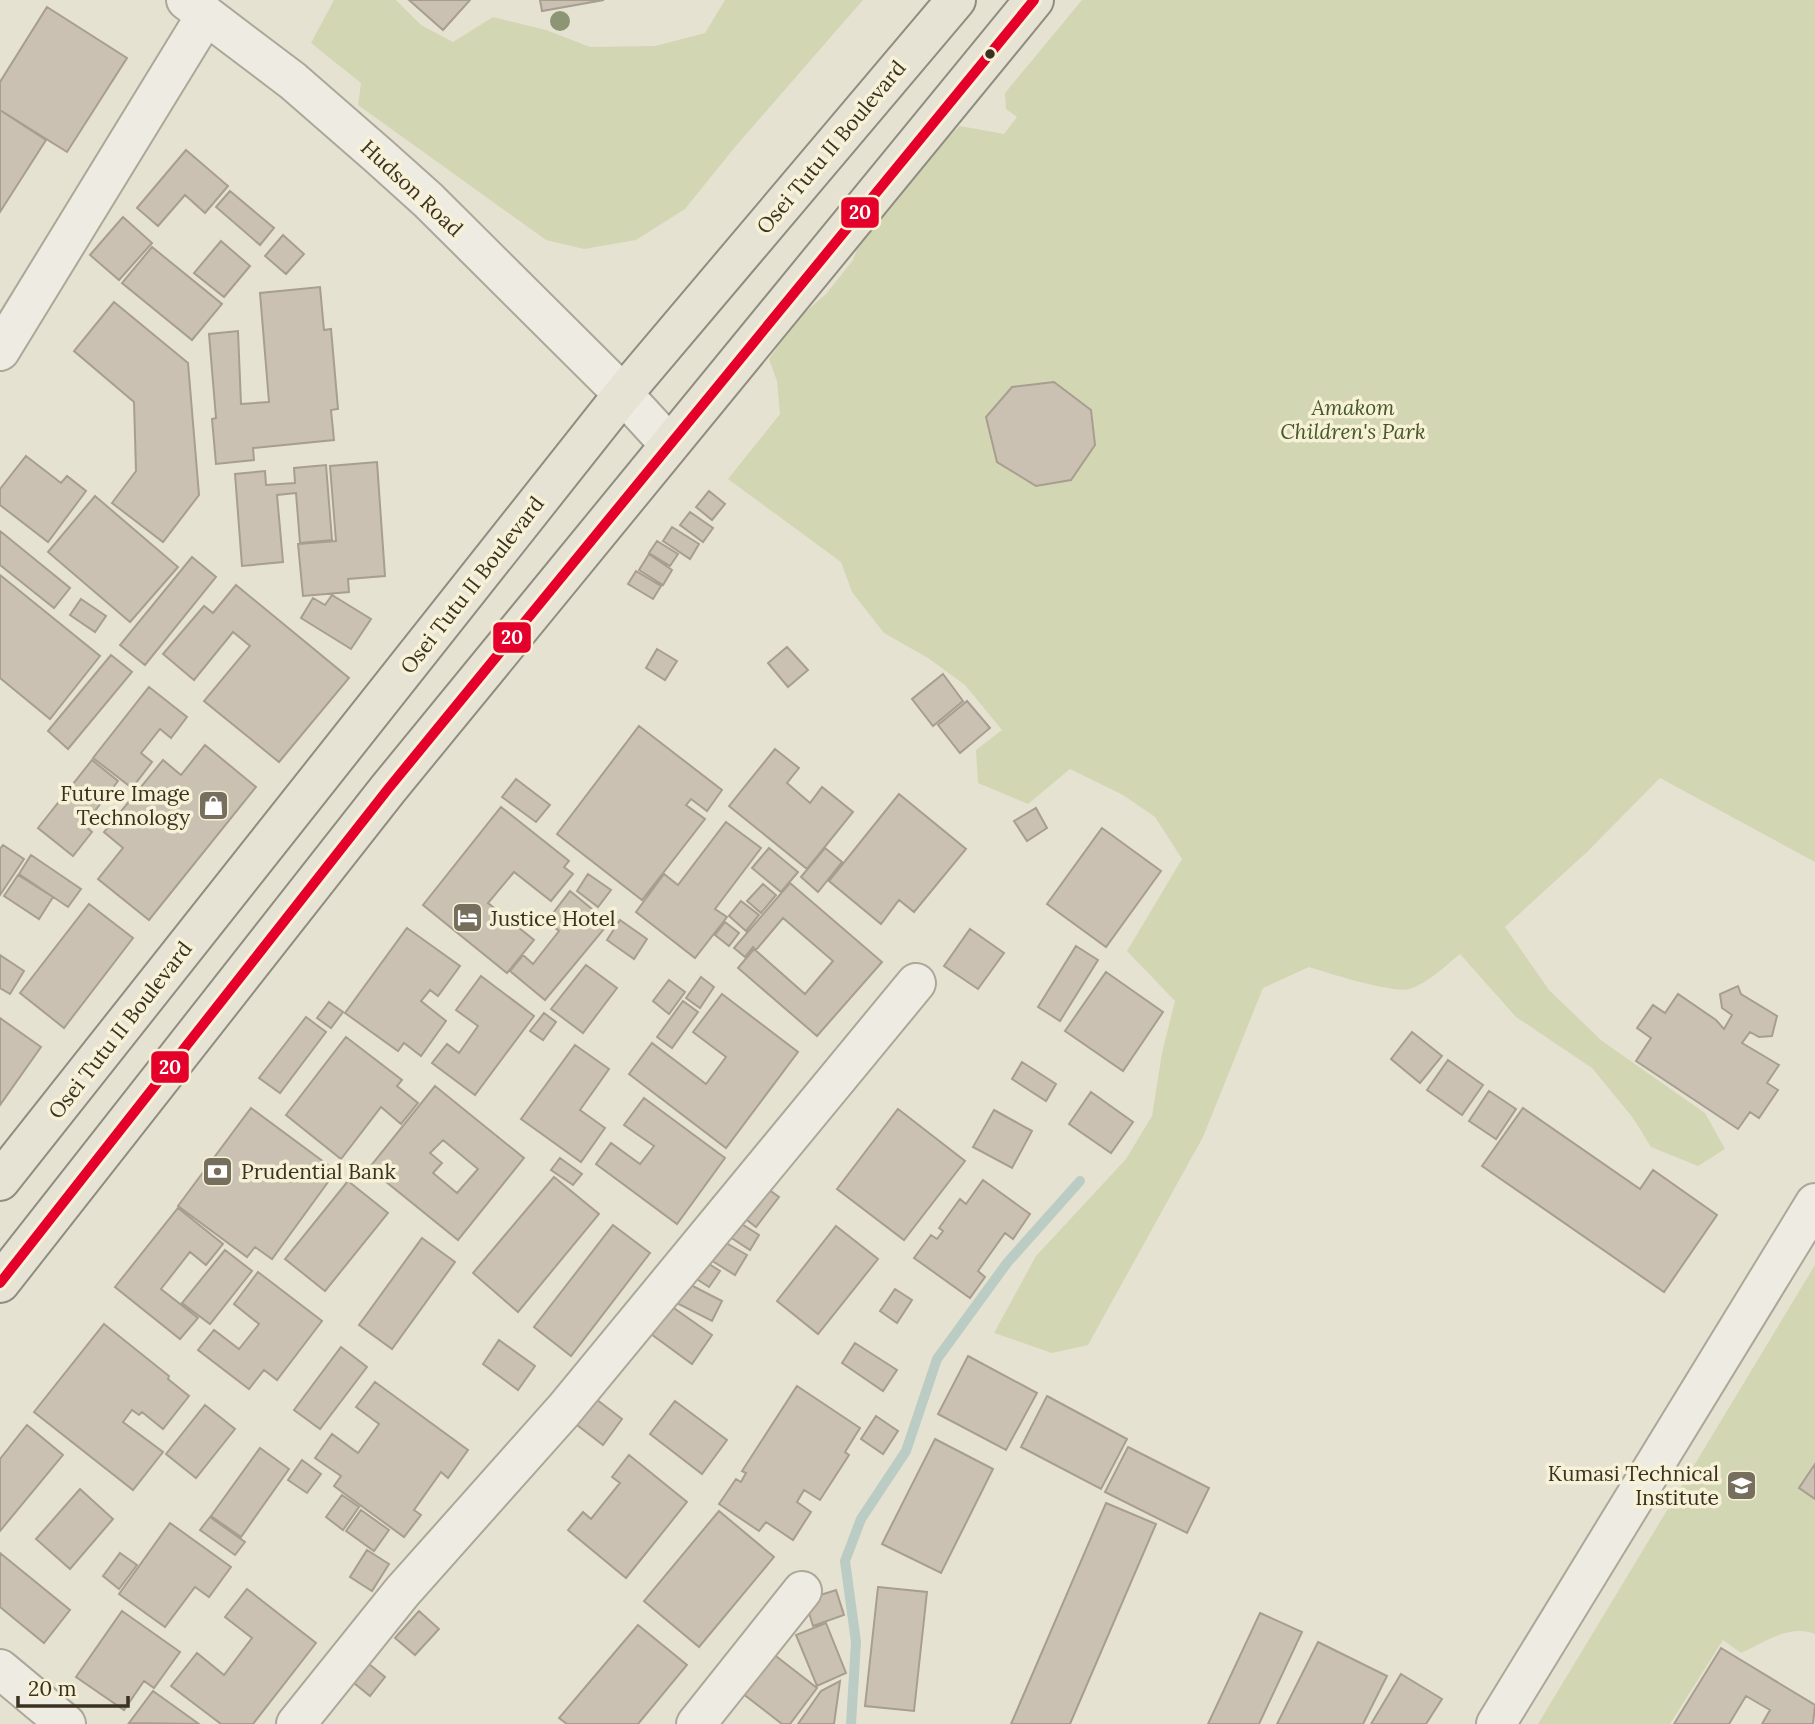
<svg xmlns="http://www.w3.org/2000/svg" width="1815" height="1724" font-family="Lora,serif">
<rect width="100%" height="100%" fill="#e6e2d1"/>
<path fill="#d2d6b3" d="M334,0H396L421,25L453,42L493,17L546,30L590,47L655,46L705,33L725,0H863L735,147L685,209L636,240L584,249L546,240L358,105L361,83L311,43Z
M1082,0H1815V862L1660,778L1587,852L1505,927L1549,990L1602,1041L1705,1113L1725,1149L1698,1166L1651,1147L1633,1118L1592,1068L1516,1017L1460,954C1445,966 1428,983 1410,989C1394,994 1328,973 1309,967L1263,988L1203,1137L1088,1345L1052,1353L994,1333L1036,1256L1126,1159L1152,1116L1162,1053L1175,1001L1127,951L1182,859L1155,817L1123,795L1070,769L1028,804L978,783L976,750L1002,730L965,685L928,658L884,633L852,592L841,562L728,479L780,414L777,381L769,359L797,319L826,294L853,260L868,221L923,161L960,126L1004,134L1017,117L1006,109L1005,93Z
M1815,1265V1634C1790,1624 1764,1642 1741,1653L1723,1640L1670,1724H1538Z"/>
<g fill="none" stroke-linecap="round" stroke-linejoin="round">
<path stroke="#bbccc4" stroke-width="10" d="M851,1724L856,1642L845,1561L861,1519L906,1451L937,1359L1007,1263L1080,1181"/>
</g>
<path fill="#cac1b2" stroke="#a79e8f" stroke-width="2" fill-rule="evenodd" d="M409,0H470L443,30Z
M540,0H604L542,11Z
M47,7L127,58L67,152L0,110V82Z
M0,110L46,140L0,212Z
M186,150L228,186L205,213L185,195L158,226L137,208Z
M230,191L274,228L260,245L216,207Z
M123,217L152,243L119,280L90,255Z
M283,235L304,254L286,274L265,256Z
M221,241L250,266L224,297L194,273Z
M152,247L222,304L192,340L122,283Z
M320,287L324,330L331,329L338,409L331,410L334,440L253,448L254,460L216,464L212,419L216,418L209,334L238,331L241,404L269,402L260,293Z
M114,302L188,363L199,495L163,542L112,503L136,471L134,402L74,351Z
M1054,382L1091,410L1095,445L1071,480L1036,486L997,462L986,417L1012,387Z
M26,456L61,483L67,476L86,491L48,542L0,505V489Z
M377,462L385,576L348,579L349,592L303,596L298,544L336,541L330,466Z
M326,465L332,540L300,543L296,493L277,495L283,562L242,566L235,474L265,471L266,485L295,483L294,468Z
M709,491L725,504L712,520L696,507Z
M95,496L178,567L130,622L48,552Z
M690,512L713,528L703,542L680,525Z
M672,527L699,544L690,559L663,541Z
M0,531L70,588L54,608L0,565Z
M657,541L678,554L670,566L649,553Z
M649,554L672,570L663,585L639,570Z
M192,557L216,577L145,665L120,645Z
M636,571L661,586L653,599L628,584Z
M0,575L100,656L50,719L0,678Z
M236,585L349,678L279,762L204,701L250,646L233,632L194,680L163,654L204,606L213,613Z
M332,595L371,619L351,649L301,618L313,598L325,605Z
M81,599L106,616L95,632L70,615Z
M787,647L808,670L788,687L768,663Z
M657,649L677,661L665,680L646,668Z
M111,655L132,672L68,749L48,731Z
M943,674L963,701L933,726L912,699Z
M149,687L187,717L171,738L160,729L141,753L152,762L132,788L93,758Z
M967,701L990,728L960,753L938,725Z
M639,726L722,790L707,811L691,799L686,805L705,819L642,900L557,834Z
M205,745L256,787L149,920L98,879L123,848L104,832L163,760L181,775Z
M775,749L799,768L787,783L810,803L822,787L853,812L807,869L729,806Z
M92,760L118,781L84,825L92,832L73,856L38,828Z
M516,779L550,805L536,822L502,797Z
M899,794L966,849L914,912L899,900L881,924L829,881Z
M501,807L569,861L564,867L573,874L551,901L514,872L488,903L534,940L507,973L423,905Z
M1036,808L1047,828L1027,841L1014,821Z
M726,822L761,848L715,909L727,917L695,958L636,912L664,874L678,885Z
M1102,828L1161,871L1106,947L1047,904Z
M3,845L24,859L0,895V849Z
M769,848L798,872L781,892L752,868Z
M825,848L842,862L818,892L801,877Z
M31,855L81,889L68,907L19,874Z
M588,874L611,890L598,907L577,891Z
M18,875L53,897L39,919L4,896Z
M790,883L882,962L817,1036L738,968L754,949L805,994L833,961L783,918L756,950L753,947L745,957L734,948Z
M763,884L776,895L761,913L747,901Z
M570,891L609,923L545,1000L510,971L523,955L533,964L559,931L547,921Z
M741,901L759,915L746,931L729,916Z
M89,904L133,938L64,1028L20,993Z
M620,920L647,939L634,959L607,940Z
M725,922L739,933L729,946L715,935Z
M407,928L460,966L438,996L430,990L421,1001L446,1021L421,1056L404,1043L398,1051L345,1013Z
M970,929L1004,953L978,989L944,966Z
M1076,946L1098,960L1060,1021L1038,1007Z
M0,955L24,971L10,994L0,988Z
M586,965L617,988L583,1033L551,1009Z
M1106,972L1163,1012L1123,1071L1065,1031Z
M481,976L534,1016L475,1095L432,1063L447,1044L459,1053L478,1026L456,1010Z
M701,977L714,987L700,1008L686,998Z
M669,980L685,992L669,1014L653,1001Z
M1738,986L1741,994L1777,1016L1772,1036L1759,1037L1750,1032L1742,1043L1779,1065L1767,1083L1778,1090L1759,1118L1750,1112L1738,1129L1636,1061L1651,1038L1637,1028L1653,1005L1665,1013L1678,994L1716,1020L1724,1029L1732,1015L1722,1008L1720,994Z
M722,994L798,1052L726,1148L629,1074L652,1043L706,1084L726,1057L693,1032Z
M683,1001L698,1012L672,1048L657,1037Z
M329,1002L343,1012L331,1028L317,1018Z
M544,1013L556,1022L543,1040L530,1031Z
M306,1017L326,1032L280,1093L259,1078Z
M0,1018L41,1047L0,1105Z
M1412,1032L1442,1056L1420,1083L1391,1059Z
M346,1037L402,1080L397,1086L418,1103L401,1124L381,1107L341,1159L286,1115Z
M575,1045L609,1069L580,1110L605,1128L581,1162L521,1119Z
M1448,1060L1483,1085L1462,1115L1427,1090Z
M1022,1062L1056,1084L1046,1101L1012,1079Z
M435,1086L524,1158L458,1240L369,1168ZM443,1140L478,1169L457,1193L433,1173L442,1163L430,1153Z
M1489,1091L1516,1109L1496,1139L1469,1121Z
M1091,1092L1133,1122L1111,1153L1069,1124Z
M644,1098L725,1158L677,1224L596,1164L611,1143L640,1164L654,1146L624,1125Z
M251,1108L336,1171L272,1259L255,1247L247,1257L178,1206Z
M1523,1108L1640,1189L1653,1170L1717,1215L1664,1292L1482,1166Z
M898,1109L965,1161L904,1240L837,1189Z
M994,1110L1032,1131L1012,1168L973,1147Z
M560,1158L582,1174L573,1185L551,1170Z
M554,1177L599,1214L518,1312L473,1273Z
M983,1180L1030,1214L1013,1239L1005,1233L978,1271L985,1277L970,1298L914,1258L931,1235L937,1239L943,1231L939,1228L960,1199L966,1204Z
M348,1181L388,1213L325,1291L285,1259Z
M761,1184L779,1197L756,1227L738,1213Z
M178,1208L223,1244L206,1265L190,1252L161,1289L198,1318L180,1339L115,1287Z
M734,1219L759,1235L750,1250L724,1233Z
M613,1225L650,1253L571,1356L534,1327Z
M836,1226L878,1259L818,1334L777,1301Z
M422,1238L455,1262L392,1349L359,1325Z
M721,1240L747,1255L735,1275L709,1259Z
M225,1250L252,1271L210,1324L182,1303Z
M706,1262L720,1271L709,1287L695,1278Z
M258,1272L322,1321L277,1380L264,1370L249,1389L198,1350L214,1330L239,1349L259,1324L234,1304Z
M681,1280L722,1301L712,1321L671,1300Z
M895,1289L912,1300L897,1323L880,1311Z
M671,1306L712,1335L692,1364L651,1334Z
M104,1324L169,1376L168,1379L189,1396L163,1429L142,1412L139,1415L132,1410L123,1422L163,1452L133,1490L34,1412Z
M499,1340L535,1366L518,1390L483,1364Z
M855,1343L897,1370L883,1391L842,1363Z
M341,1347L367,1367L320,1429L294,1410Z
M968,1356L1037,1393L1006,1450L938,1414Z
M375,1382L468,1450L448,1478L441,1472L414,1510L421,1515L404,1537L334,1486L341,1476L315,1458L332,1434L358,1453L379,1424L356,1407Z
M797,1386L860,1428L845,1452L849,1455L820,1500L804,1490L797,1502L811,1512L793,1540L766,1522L759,1531L719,1504L736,1479L741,1482L746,1473L742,1471Z
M592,1396L622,1419L603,1445L572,1421Z
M1047,1396L1127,1439L1101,1489L1021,1447Z
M675,1401L727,1440L702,1474L650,1434Z
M205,1405L235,1429L196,1478L166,1454Z
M876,1416L898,1431L883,1454L861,1439Z
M27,1425L63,1455L0,1531V1459Z
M935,1439L993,1469L941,1573L882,1544Z
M1128,1447L1209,1488L1187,1533L1105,1492Z
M260,1448L289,1469L241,1537L211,1516Z
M629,1455L687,1502L626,1578L568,1530L583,1512L591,1519L620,1483L612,1477Z
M302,1460L321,1474L307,1493L288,1480Z
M1815,1464V1499L1799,1488Z
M80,1489L113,1519L70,1569L36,1539Z
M342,1495L359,1507L343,1530L326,1517Z
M1106,1503L1156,1524L1070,1724H1011Z
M361,1510L389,1530L374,1551L346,1531Z
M719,1511L774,1557L699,1647L644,1601Z
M210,1517L245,1542L235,1555L200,1530Z
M170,1523L231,1567L209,1597L195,1587L165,1627L119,1594Z
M367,1550L389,1564L372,1591L350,1577Z
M0,1553L70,1610L44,1643L0,1607Z
M120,1553L137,1565L119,1589L103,1576Z
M878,1587L927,1592L914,1711L865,1706Z
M247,1589L316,1643L253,1724H221L171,1686L197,1653L224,1675L252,1638L225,1617Z
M836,1590L844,1615L813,1626L805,1600Z
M122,1611L180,1652L154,1688L144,1681L124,1710L76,1677Z
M419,1611L439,1629L415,1655L395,1638Z
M1260,1613L1302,1632L1259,1724H1208Z
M826,1623L846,1673L817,1686L796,1635Z
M638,1625L687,1665L638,1724H567L559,1718Z
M1318,1642L1387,1676L1363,1724H1277Z
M1721,1648L1815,1705L1813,1724H1762L1770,1710L1746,1696L1729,1724H1674Z
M772,1653L817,1688L790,1724H782L742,1693Z
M369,1664L385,1677L370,1696L354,1683Z
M1401,1674L1442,1699L1426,1724H1371Z
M840,1681L834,1724H798L821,1691Z
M153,1691L199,1724L129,1723Z"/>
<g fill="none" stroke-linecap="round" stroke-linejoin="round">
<defs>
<path id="minor" d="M186,0L293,81L379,156L428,200L623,394L669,444
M0,351L206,15
M0,1669L66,1724
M296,1724L402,1592L564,1410L916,983
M696,1724L802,1591
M1496,1724L1815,1203"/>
<path id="major" d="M0,1181L623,394L956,0
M0,1283L388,789L1034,0"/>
</defs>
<use href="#minor" stroke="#aca799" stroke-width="42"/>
<use href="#major" stroke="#918c80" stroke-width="42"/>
<use href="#minor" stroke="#eeece2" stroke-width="38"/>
<use href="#major" stroke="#e6e2d4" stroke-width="38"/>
<defs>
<path id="bus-1" d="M0,1283L388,789L1034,0"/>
</defs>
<use href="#bus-1" stroke="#f6f1d7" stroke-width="16"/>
<use href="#bus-1" stroke="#e4002b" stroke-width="10"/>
</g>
<circle fill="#8d9674" cx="560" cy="21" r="10"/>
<defs>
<symbol id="shop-square" viewBox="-11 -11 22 22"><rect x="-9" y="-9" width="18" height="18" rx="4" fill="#776f5e" stroke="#f6f1d7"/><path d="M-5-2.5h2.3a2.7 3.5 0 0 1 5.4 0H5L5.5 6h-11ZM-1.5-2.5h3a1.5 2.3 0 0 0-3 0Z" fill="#fff"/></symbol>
<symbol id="hotel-square" viewBox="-11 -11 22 22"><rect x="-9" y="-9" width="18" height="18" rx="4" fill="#776f5e" stroke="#f6f1d7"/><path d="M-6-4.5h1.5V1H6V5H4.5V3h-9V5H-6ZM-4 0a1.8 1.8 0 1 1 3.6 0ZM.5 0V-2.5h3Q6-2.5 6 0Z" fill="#fff"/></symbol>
<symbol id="bank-square" viewBox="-11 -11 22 22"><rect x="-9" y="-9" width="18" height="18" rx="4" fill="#776f5e" stroke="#f6f1d7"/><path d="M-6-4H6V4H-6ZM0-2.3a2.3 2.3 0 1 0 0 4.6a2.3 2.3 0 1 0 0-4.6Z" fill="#fff"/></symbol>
<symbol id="school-square" viewBox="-11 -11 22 22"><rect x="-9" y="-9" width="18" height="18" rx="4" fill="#776f5e" stroke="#f6f1d7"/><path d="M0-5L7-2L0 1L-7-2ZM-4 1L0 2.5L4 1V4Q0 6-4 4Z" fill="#fff"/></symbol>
</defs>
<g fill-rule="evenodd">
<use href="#shop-square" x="196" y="788" width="35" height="35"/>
<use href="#hotel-square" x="450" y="900" width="35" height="35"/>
<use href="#bank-square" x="200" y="1154" width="35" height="35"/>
<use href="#school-square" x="1724" y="1468" width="35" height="35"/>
</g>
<circle fill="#3b3120" stroke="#f6f1d7" stroke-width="2.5" cx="990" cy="54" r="6"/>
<g text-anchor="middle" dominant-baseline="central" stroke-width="7" stroke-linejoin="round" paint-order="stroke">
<g font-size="21" fill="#3b3120" stroke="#f6f1d7">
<text transform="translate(831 147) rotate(-50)">Osei Tutu II Boulevard</text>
<text transform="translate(412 188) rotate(43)">Hudson Road</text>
<text transform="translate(472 585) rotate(-52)">Osei Tutu II Boulevard</text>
<text transform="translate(120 1030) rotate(-52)">Osei Tutu II Boulevard</text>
</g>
<g font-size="21" font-style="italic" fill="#455827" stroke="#f6f1d7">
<text x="1353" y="407">Amakom<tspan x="1353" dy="24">Children's Park</tspan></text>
</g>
<g font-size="21" fill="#3b3120" stroke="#f6f1d7" text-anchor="end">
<text x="190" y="793">Future Image<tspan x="190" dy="24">Technology</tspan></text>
<text x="490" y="918" text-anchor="start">Justice Hotel</text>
<text x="241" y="1171" text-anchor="start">Prudential Bank</text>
<text x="1719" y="1473">Kumasi Technical<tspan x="1719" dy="24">Institute</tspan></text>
</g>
</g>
<g stroke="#f6f1d7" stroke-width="2.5">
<rect x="840" y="196" width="40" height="33" rx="7" fill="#e4002b"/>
<rect x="492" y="621" width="40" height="33" rx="7" fill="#e4002b"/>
<rect x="150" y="1050" width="40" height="34" rx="7" fill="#e4002b"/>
</g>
<g font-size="19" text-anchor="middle" font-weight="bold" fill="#fff">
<text x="860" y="219">20</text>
<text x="512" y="644">20</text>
<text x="170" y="1074">20</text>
</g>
<path d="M18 1696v10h110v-10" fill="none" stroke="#3b3120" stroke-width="3.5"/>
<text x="28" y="1696" font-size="21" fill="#3b3120" stroke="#f6f1d7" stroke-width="5" paint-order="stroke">20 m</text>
</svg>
